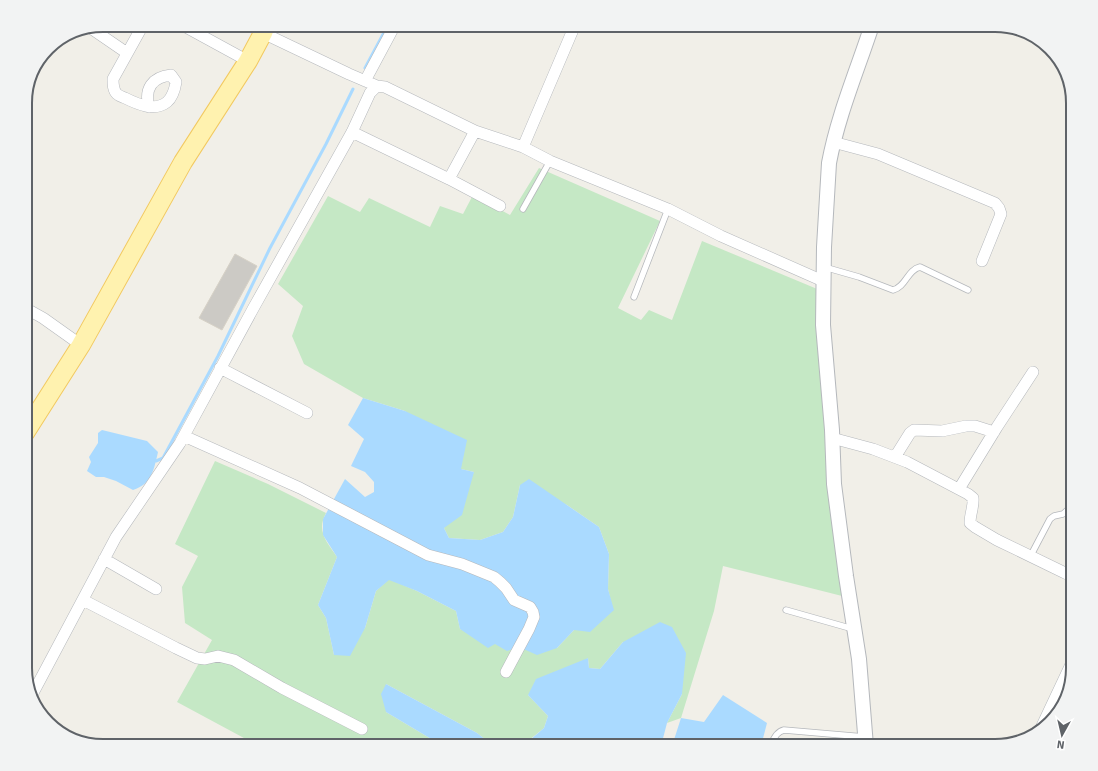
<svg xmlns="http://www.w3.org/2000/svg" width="1098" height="771" font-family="Signika,sans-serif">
<rect width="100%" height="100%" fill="#f1efe8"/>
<path fill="#c5e8c5" d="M539,168L660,221L618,308L641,320L649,310L672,320L702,241L822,291L846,597L723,566L714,611L681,718L667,723L682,694L623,642L600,669L589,668L588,658L528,695L548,716L544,728L523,745L520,746H494L477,733L386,684V712L443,746H259L177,702L212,640L185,623L182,587L198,556L175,544L215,461L268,484L326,513C316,531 327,542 337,557L318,605L326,618L334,655L365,628L376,591L389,579L417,591L456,611L460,629L495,644L519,647L557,648L574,630L613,610L608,589L609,554L599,527L567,505L520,485L513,517L503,532L480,540L449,538L444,528L474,472L461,469L405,411L363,398L304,364L292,336L303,306L278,284L328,196L360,212L369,198L430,227L440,206L463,214L473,195L510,215Z"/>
<path fill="#aadaff" d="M363,398L405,411L467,440L461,469L474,472L462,515L444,528L449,538L480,540L503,532L513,517L520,485L529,479L599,527L609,554L608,589L614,610L590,632L574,630L557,648L537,655L519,647L507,651L495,644L488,648L460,629L456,611L417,591L389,580L376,591L365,628L350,656L334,655L326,618L318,605L337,557L323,535V519L345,479L365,497L374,492V482L365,472L351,466L364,439L348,425Z
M102,430L147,441L158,452C154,469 152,484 133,490L116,481L104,477H96L87,471L91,462L89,457L98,443V433Z
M660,622L672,627L686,653L682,694L667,723L661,746H520L524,745L544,728L548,716L528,695L536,679L588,658L589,668L600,669L623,642Z
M386,684L477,733L494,746H443L386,712L381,694Z
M723,695L767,723L761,746H672L681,718L704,722Z"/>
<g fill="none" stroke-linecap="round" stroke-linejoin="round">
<path stroke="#aadaff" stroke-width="3" d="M365,68L388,25
M156,461L163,458L218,356L270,248L326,144L353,89"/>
</g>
<path fill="#cccac5" stroke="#d6d1c6" d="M235,254L257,266L222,330L199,318Z"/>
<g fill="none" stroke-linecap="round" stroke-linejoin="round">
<defs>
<path id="service" d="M523,209L550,161
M824,267L859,277L893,290C906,287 907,270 920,267L968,290
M634,297L668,209
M1030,557L1050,519L1054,516L1063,514L1072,506
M786,610L853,629
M770,746C774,739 776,732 784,730L865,737"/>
<path id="minor" d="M143,25L113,79C113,84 113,90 117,94C119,96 123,97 125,98C137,104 155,112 167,102C173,97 175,88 176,82L171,75C152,77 144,89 149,107
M182,25L248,61
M92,29L127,53
M263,33L349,74L377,86
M365,81L395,25
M352,132L449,179L500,206
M833,142L878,154L995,203L999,208L1001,214L982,261
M523,147L575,25
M449,179L475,131
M25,308L43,318L81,345
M220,368L307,413
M184,436L300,488L428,555L462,564L494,577L500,582L506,588L514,600L530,607L533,612L534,617L529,629L506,672
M832,438L873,449L907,462L968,494L973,498C974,506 970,514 970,523L975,527L997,540L1063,572L1067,574L1073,573
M895,457L910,433L914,430L942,431L966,426H975L994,432
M959,489L997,427L1033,372
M104,559L156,589
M83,600L176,648L197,658L205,659L218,656L234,660L282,688L362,729
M32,695L116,537L180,443L254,307L352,132L370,93L377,86L385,87L475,131L523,147L550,161L668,209L721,236L823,281
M1040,730L1073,660"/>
<path id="tertiary" d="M866,746L859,659L846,576L834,484L832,430L823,325L824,247L829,163C838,115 857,71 872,25"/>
<path id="primary" d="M25,433L81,345L183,162L248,61L263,33L266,25"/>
</defs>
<use href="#service" stroke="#b5b8bc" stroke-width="7"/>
<use href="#minor" stroke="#b5b8bc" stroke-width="12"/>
<use href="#tertiary" stroke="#b5b8bc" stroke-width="16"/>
<use href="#primary" stroke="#f2c960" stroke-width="20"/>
<use href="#service" stroke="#fff" stroke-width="5.5"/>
<use href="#minor" stroke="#fff" stroke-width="11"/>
<use href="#tertiary" stroke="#fff" stroke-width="14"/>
<use href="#primary" stroke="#fff2af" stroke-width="18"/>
</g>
<path d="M0 0H1098V771H0ZM103 32H995A71 71 0 0 1 1066 103V668A71 71 0 0 1 995 739H103A71 71 0 0 1 32 668V103A71 71 0 0 1 103 32Z" fill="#f2f3f3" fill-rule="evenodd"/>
<path fill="none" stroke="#5f6368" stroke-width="2" d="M103 32H995A71 71 0 0 1 1066 103V668A71 71 0 0 1 995 739H103A71 71 0 0 1 32 668V103A71 71 0 0 1 103 32Z"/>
<g transform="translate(1062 735) rotate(188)" stroke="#ffffff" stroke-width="3" paint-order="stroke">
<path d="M0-3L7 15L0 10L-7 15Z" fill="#5f6368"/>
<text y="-6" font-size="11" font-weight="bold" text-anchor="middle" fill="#5f6368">N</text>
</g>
</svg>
